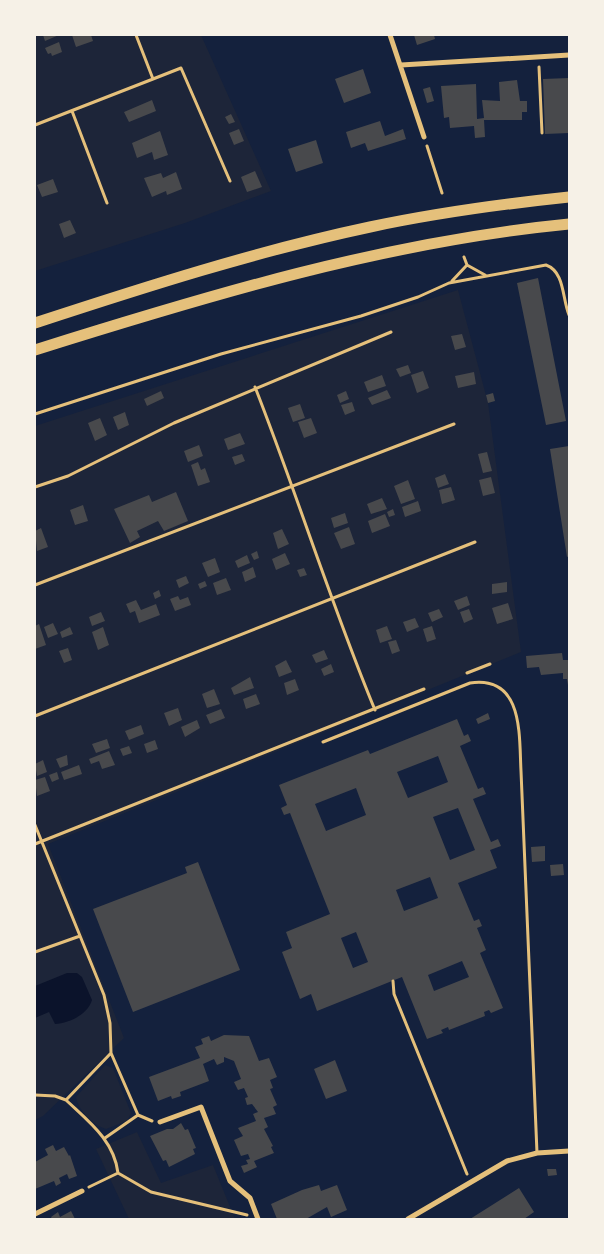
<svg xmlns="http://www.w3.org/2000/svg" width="604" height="1254" font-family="'PT Sans',sans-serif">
<rect width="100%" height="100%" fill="#14213d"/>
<path fill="#1d2539" d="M35,35H201L271,191L185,223L35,271Z
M458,290L488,403L521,652L48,844L124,1038L43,1116L35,1120V426Z
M105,1065L113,1068L131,1113L127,1121L106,1129C93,1125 78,1110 76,1097Z
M137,1132L161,1183L213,1165L235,1219H129L96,1149Z"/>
<path fill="#0b132b" d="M67,973H77L82,977L92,1000C88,1014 70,1023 55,1024L49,1012L35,1018V986Z"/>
<path fill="#48494c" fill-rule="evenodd" d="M43,35H59L45,41Z
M72,35H91L93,41L76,47Z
M414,35H434L435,39L417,45Z
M59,42L62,52L52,56L51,53L48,54L45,48Z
M363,69L371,93L344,103L335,79Z
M569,78V133L545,134L543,79Z
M517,80L520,101H527V112H522V120H484L485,137L475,138L474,126L450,128L449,117L444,118L441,86L476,84L477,119L484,118L482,100L500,101L499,82Z
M430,87L434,101L427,103L423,89Z
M152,100L156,111L129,122L124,112Z
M231,114L235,122L229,124L225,117Z
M380,121L385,136L403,129L406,139L368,151L365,143L351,148L346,132Z
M239,129L244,141L234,145L229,133Z
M160,131L168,155L154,160L152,152L137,158L132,143Z
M316,140L323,163L296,172L288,149Z
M255,171L262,187L247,192L241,177Z
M176,172L182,189L167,195L166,191L152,197L144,178L161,173L163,178Z
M53,179L58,192L42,197L37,185Z
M70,220L76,233L64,238L59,224Z
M538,278L566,421L546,425L517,283Z
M462,334L466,347L455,350L451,336Z
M408,365L411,373L400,377L396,369Z
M423,371L429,388L417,393L411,375Z
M474,372L476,384L458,388L455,376Z
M382,375L386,386L368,392L364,382Z
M387,390L391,398L372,405L368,398Z
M161,391L164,398L147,406L144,399Z
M346,391L349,399L340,403L337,395Z
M493,393L495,401L488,403L486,395Z
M352,402L355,411L345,415L341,405Z
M300,404L305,418L293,422L288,408Z
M125,412L129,425L118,430L113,417Z
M100,418L107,435L95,441L88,423Z
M311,418L317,433L304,438L298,422Z
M240,433L245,444L228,450L224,439Z
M199,445L203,456L188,462L184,451Z
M569,446V556L567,557L550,449Z
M487,452L492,471L483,473L478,454Z
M242,454L245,461L235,465L232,457Z
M198,462L201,470L205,468L210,482L198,486L191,465Z
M445,474L449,484L438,488L435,478Z
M491,477L495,493L483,496L479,480Z
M408,480L415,499L401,504L394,486Z
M451,487L455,500L442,504L439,490Z
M176,492L188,521L164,531L158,521L137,531L140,537L130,543L114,509L149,495L152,502Z
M382,498L387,509L371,514L367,504Z
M418,501L421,511L405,517L402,507Z
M83,505L88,521L75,525L70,510Z
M393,509L395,515L389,517L387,512Z
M345,513L348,523L334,528L331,518Z
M385,514L390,526L372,533L368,521Z
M349,527L355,544L341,549L334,533Z
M41,528L48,547L37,551L35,531Z
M282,529L289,544L278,549L273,533Z
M257,551L259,558L254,560L251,554Z
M285,553L290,564L276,570L272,559Z
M247,555L250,563L238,568L235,561Z
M215,558L220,572L208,577L202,563Z
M253,567L256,577L245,582L242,572Z
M304,568L307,575L300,577L297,570Z
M186,576L189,583L179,588L176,580Z
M226,578L231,590L217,595L213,583Z
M205,581L207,586L200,589L198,584Z
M507,582V592L492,594V584Z
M159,590L161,596L155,599L153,593Z
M178,596L180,600L188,597L191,605L175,611L170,599Z
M467,596L470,605L458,610L454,601Z
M136,600L141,610L156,604L160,615L139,623L135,611L130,613L126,604Z
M508,603L513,619L497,624L492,608Z
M439,609L443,617L432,622L428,613Z
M469,609L473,619L464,623L460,612Z
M101,612L105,621L92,626L89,617Z
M415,618L419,627L407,632L403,622Z
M53,623L58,634L48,638L44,627Z
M39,624L46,645L35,649V626Z
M387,626L392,639L380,643L376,630Z
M432,626L436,639L427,642L423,629Z
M70,627L73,634L62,638L60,632Z
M103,627L109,645L98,650L92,632Z
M396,640L400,651L392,654L388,642Z
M68,648L72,660L64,663L59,651Z
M324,650L328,659L316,663L312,655Z
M562,653L563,660H569V691L567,679H563V673L541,675L539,667L527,668L526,656Z
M286,660L292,672L279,677L275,666Z
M331,664L334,672L324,676L321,669Z
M250,677L254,688L234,695L231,688Z
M295,679L299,690L287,695L284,683Z
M214,689L220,704L207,708L202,694Z
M256,694L260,704L246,709L243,699Z
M178,708L182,720L169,726L164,713Z
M221,709L225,718L210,724L206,715Z
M488,713L490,719L478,724L476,719Z
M457,719L464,736L468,734L471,741L460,746L478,789L483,787L486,794L473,799L491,842L498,839L501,846L490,850L497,868L458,883L474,921L479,919L482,926L477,928L486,950L480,953L503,1008L491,1013L489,1010L484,1012L485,1016L449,1030L448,1027L441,1030L443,1033L427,1039L402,977L317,1011L311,994L300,999L282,952L292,948L286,932L330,914L290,813L284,815L281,808L287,805L279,785L368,750L370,754ZM438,756L448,782L408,798L397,772ZM356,788L366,815L326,831L315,804ZM458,808L475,850L450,860L433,817ZM430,877L438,898L404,911L396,890ZM356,932L368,962L353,968L341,938ZM462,961L469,977L434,991L428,975Z
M197,720L200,728L185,737L181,727Z
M141,725L144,734L129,740L125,731Z
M107,739L110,748L96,753L92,744Z
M155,740L158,749L147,753L144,744Z
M129,746L132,753L123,756L120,749Z
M109,751L115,765L102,769L99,761L91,764L89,759Z
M67,755L68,765L60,768L56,759Z
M43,760L47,772L37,776L35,764Z
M79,765L82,774L64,780L61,772Z
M57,772L59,779L52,782L49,775Z
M45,777L50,791L37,796L35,780Z
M545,846V861L532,862L531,847Z
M198,862L240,970L133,1012L93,909L187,873L185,867Z
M563,864L564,875L551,876L550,865Z
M224,1035L249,1036L259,1061L269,1058L277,1077L270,1080L273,1088L270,1089L277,1105L273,1107L276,1114L264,1118L268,1127L264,1129L273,1146L271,1147L274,1153L254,1161L257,1167L244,1173L241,1166L248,1164L246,1160L250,1159L248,1154L241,1156L234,1140L243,1136L238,1128L256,1121L253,1114L258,1112L252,1104L247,1105L245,1098L248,1097L244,1088L238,1090L234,1082L241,1079L234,1061L224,1057V1062L217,1065L214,1059L203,1064L209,1081L180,1092L181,1096L172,1099L171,1096L158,1101L149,1077L200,1058L195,1047L203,1044L201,1039L209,1036L211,1041Z
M335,1060L347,1091L326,1099L314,1069Z
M181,1123L185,1130L188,1129L196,1148L193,1149L195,1154L169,1167L166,1160L163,1161L150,1136L167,1129H173Z
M53,1145L56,1151L64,1147L69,1156L70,1155L77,1176L69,1179L67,1174L59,1178L61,1183L56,1186L54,1181L35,1189V1162L48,1155L45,1149Z
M547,1169H556L557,1175L548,1176Z
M319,1185L321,1191L337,1185L347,1210L331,1217L327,1207L306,1219H277L271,1204L302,1190Z
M519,1188L534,1212L524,1219H470Z
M71,1211L75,1219H52L51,1217L58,1212L60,1217Z"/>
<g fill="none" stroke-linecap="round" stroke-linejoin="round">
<path stroke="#e5c07b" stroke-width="3" d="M136,35L153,79L181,68L230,181
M539,67L542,133
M72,111L107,203
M35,125L153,79
M427,146L442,193
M464,257L467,265L485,275
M452,281L467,265
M255,387C297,494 331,604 375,710
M35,414L221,354L361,316L418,297L449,283L546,265C565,272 562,298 569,315
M35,487L68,476L174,423L391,332
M35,585L454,424
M467,673L490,664
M35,716L475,542
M35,825L104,995L110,1023L111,1053L138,1115L105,1138
M35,844L424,689
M35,952L80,936
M393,981L394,994L467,1174
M35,1095L55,1096L66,1100
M138,1115L152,1121
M118,1173L151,1192L247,1215
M89,1187L118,1173C114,1140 88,1121 66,1100L111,1053"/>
<path stroke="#e5c07b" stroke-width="3" d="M323,742L470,683C524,675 519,736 521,771L537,1153"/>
<path stroke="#e5c07b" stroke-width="5" d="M390,35L424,137
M401,65L569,55
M160,1122L201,1107L230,1181L250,1198L258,1219
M35,1214L82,1191
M408,1219L507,1161L537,1153L569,1151"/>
<path stroke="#e5c07b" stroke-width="11" d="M35,323C145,287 257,251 370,227C436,213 502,204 569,197
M35,350C210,295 385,242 569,224"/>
</g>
<rect width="604" height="1254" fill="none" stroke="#f6f1e7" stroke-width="72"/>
</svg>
